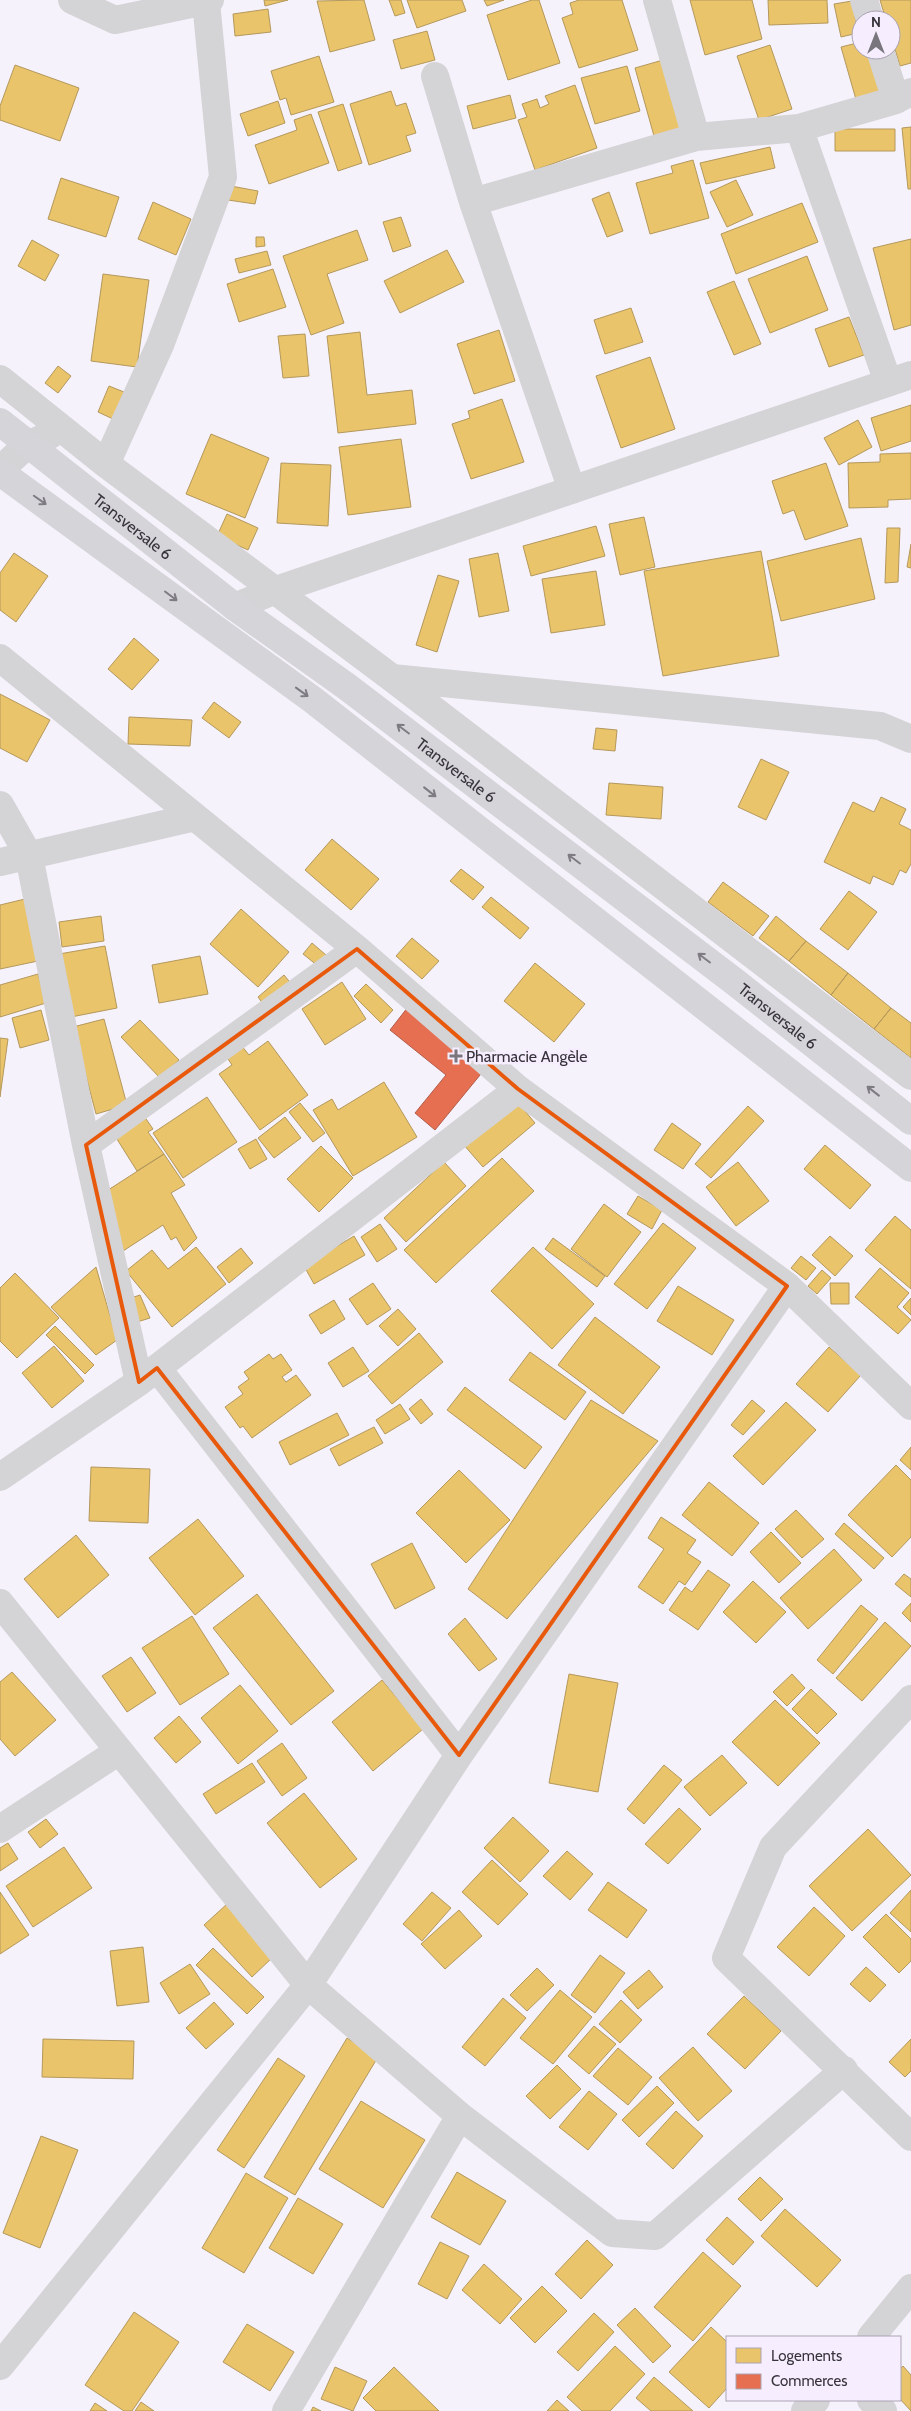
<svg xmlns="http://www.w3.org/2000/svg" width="911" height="2411" font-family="Cabin,sans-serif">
<rect width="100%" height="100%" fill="#f6f2fb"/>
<path fill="#e9c46a" stroke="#b4985c" d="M264,0H288L265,6Z
M364,0L375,40L330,52L317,1Z
M389,0H401L405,13L395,16Z
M407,0H462L466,11L417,28Z
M484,0H504L487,6Z
M532,0H539L560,63L508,80L487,15Z
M579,0H622L638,50L579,68L562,18L573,14L570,3Z
M690,0H752L762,39L705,55Z
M768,0H827L828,23L769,25Z
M880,0H911V63L900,66L891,36V20H886Z
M852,1L858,33L841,37L834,4Z
M268,9L271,32L235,36L233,14Z
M427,31L435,60L401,69L393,40Z
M861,42V50H868L881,97L857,103L841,47Z
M770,45L792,109L759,120L737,56Z
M319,56L334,102L291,115L286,98L280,100L271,71Z
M663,60L683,128L654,136L635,68Z
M15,65L79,88L60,141L0,120V106Z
M627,66L640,111L595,124L581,78Z
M575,85L597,148L535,170L518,120L527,117L522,104L537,99L540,108L549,104L545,96Z
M391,91L396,106L406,103L416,133L406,136L411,151L369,165L350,104Z
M510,95L516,118L473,129L467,106Z
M278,101L285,123L248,136L240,114Z
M343,104L362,163L338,171L318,112Z
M311,114L329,163L269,184L255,145L297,130L294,120Z
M911,127V189H908L902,128Z
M835,129H895V151H835Z
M770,147L775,168L706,184L700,163Z
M693,160L709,218L650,234L636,183L673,173L671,166Z
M61,178L119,197L106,237L48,219Z
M736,180L753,215L727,227L710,192Z
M231,186L258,191L255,204L228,200Z
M609,192L623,231L607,237L592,199Z
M153,202L191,219L176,255L138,239Z
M802,203L818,242L736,274L721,234Z
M401,217L411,246L393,252L383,222Z
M357,230L368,260L327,274L344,323L311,335L283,256Z
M256,237H264L265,246L256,247Z
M911,239V325L894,330L873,248Z
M32,240L59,255L45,281L18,266Z
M447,250L464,282L400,313L384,281Z
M267,251L271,265L239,273L235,259Z
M807,256L828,310L770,333L748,279Z
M273,269L286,307L239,322L227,284Z
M103,274L149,280L137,367L91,361Z
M734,281L761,344L734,355L707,292Z
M631,308L643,342L605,354L594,320Z
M849,317L864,355L829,367L815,329Z
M499,330L515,381L474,394L457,344Z
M360,332L367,395L412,390L416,424L338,433L327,336Z
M305,334L309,376L283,378L278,336Z
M650,357L675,429L621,448L596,376Z
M58,366L71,376L58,393L45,383Z
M109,386L124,392L113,419L98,412Z
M502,399L524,462L471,479L452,424L470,418L468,411Z
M911,405V441L881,451L871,418Z
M858,420L872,447L839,465L824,438Z
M211,434L269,458L245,518L186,494Z
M401,439L411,507L348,515L339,447Z
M911,453V499L888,500V507L849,508L848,463L880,462V454Z
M281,463L331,465L328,526L277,523Z
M826,463L848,526L805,540L794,510L783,514L772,481Z
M227,514L258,528L248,550L217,536Z
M644,517L655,567L620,575L609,524Z
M596,526L605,556L531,576L523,546Z
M887,528H900L898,582L885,583Z
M861,538L875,599L781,621L767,561Z
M911,544V568L907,567Z
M761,551L779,656L663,676L644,571Z
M14,553L48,576L16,622L0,610V573Z
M498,553L509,611L479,617L469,559Z
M596,571L605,625L551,633L542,579Z
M438,575L459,581L437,652L416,645Z
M134,638L159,660L132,690L108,669Z
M0,694L50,720L27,762L0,748Z
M214,702L241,722L229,738L202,718Z
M129,717L192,720L190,746L128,744Z
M596,728L617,730L615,751L593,749Z
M761,759L789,772L766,820L738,807Z
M609,783L663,787L661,819L606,815Z
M881,797L906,809L899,824L911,830V864L906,873L900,870L893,885L873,876L870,884L824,862L853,802L874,812Z
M332,839L379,879L351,910L305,870Z
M461,869L484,887L473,900L450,881Z
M723,882L769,916L753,936L708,902Z
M849,891L877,912L848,950L820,929Z
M491,897L529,928L520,939L482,907Z
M25,899L38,961L0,969V905Z
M241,909L289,952L258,987L210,944Z
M101,916L104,941L62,947L59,922Z
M776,916L806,941L789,961L759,938Z
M412,938L439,961L422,979L396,956Z
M806,941L848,973L831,995L789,961Z
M312,943L326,955L318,966L303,954Z
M105,946L117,1008L71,1017L59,954Z
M200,956L208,994L159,1003L152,965Z
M535,963L585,1004L554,1042L504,1001Z
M848,973L891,1008L874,1029L831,995Z
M38,974L46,1003L0,1017V985Z
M284,975L293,986L266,1008L258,997Z
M342,982L366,1019L325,1045L302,1009Z
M366,984L393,1010L381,1023L354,996Z
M891,1008L911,1023V1058L874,1029Z
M41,1010L49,1040L20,1048L12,1018Z
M104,1019L127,1105L96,1114L73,1027Z
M140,1020L179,1060L160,1078L121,1037Z
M0,1038L8,1039L0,1097Z
M268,1041L308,1095L260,1130L219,1074L232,1065L226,1056L241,1045L249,1055Z
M384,1082L417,1137L353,1176L313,1110L332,1099L338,1110Z
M207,1097L237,1142L183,1178L153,1133Z
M515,1099L535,1123L483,1167L463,1144Z
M300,1103L325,1133L313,1142L289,1112Z
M748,1106L764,1121L711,1178L695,1164Z
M144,1116L153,1129L148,1132L164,1154L137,1171L115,1136Z
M285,1117L301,1138L274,1158L258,1138Z
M672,1123L701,1144L683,1169L654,1150Z
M256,1139L267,1159L250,1169L238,1149Z
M825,1145L871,1185L850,1209L804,1169Z
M321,1146L353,1178L319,1212L287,1179Z
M164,1154L185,1185L171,1193L197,1238L184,1251L176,1237L171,1240L163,1225L120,1253L105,1192Z
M502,1158L534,1191L436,1283L404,1250Z
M444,1162L466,1186L406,1242L384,1218Z
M738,1162L769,1201L736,1226L706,1187Z
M638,1196L662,1210L652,1229L627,1214Z
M604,1204L641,1232L607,1277L571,1249Z
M895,1216L911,1230V1289L865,1250Z
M663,1223L696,1248L647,1309L614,1284Z
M380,1224L397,1249L377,1262L361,1237Z
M354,1236L365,1255L314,1284L304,1266Z
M830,1236L853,1256L835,1276L812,1255Z
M553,1238L605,1276L597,1287L545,1249Z
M196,1247L226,1284L172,1327L126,1271L152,1250L168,1269Z
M533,1247L594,1304L552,1349L491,1291Z
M241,1248L253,1263L229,1283L217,1267Z
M801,1256L816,1268L806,1280L791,1268Z
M96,1267L117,1340L96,1355L51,1307Z
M880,1268L909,1293L897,1307L911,1320L898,1334L855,1297Z
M822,1270L831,1278L817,1294L808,1286Z
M15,1273L59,1318L17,1358L0,1341V1288Z
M373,1283L391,1309L367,1325L349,1299Z
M830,1283H849V1304H831Z
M678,1286L734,1320L712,1355L657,1321Z
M140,1295L150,1318L137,1322L128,1299Z
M911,1298V1315L903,1307Z
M334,1300L345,1319L321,1334L309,1315Z
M398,1309L416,1329L398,1346L379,1326Z
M595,1317L660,1367L623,1414L558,1365Z
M55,1326L94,1365L85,1374L46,1335Z
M419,1333L443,1362L392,1404L368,1376Z
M54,1346L84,1381L52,1408L22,1373Z
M353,1347L369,1371L343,1387L328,1363Z
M829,1347L861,1375L828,1412L796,1384Z
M530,1352L586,1392L565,1420L509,1380Z
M269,1354L273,1359L281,1354L292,1370L282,1377L286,1382L296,1375L311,1395L252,1438L243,1426L240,1428L225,1407L243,1394L238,1387L249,1379L244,1372Z
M465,1387L542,1447L525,1469L447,1410Z
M421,1399L433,1414L421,1424L409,1409Z
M591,1400L658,1441L507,1619L468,1589Z
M752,1400L765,1411L743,1435L731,1425Z
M786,1402L816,1430L763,1485L733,1456Z
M400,1404L410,1419L385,1434L376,1420Z
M337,1413L349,1435L290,1465L279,1442Z
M374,1427L383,1443L339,1466L330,1449Z
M911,1447V1470L900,1460Z
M896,1465L911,1480V1537L892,1557L848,1515Z
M91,1467L150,1469L148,1523L89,1521Z
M459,1470L510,1520L466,1563L416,1513Z
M709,1482L759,1523L732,1556L682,1515Z
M796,1510L824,1539L802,1558L775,1529Z
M661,1517L696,1540L687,1553L701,1562L685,1585L679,1581L663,1604L638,1587L664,1549L648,1538Z
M198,1519L244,1576L195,1615L149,1558Z
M844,1523L884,1558L874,1569L835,1534Z
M771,1532L801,1563L779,1583L750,1552Z
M76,1535L109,1575L58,1618L24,1579Z
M412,1543L435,1588L395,1609L371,1564Z
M834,1549L862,1580L808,1629L780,1598Z
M708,1570L730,1585L698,1630L669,1610L685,1587L692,1592Z
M904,1574L911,1579V1597L895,1584Z
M753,1581L786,1612L756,1643L723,1612Z
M257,1594L334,1691L291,1725L213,1628Z
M911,1603V1622L902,1613Z
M861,1605L878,1619L833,1674L817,1660Z
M192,1616L229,1674L180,1705L142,1648Z
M465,1618L497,1659L479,1671L448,1634Z
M885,1622L911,1646L862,1701L836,1678Z
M131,1657L156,1693L127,1712L102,1676Z
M12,1672L56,1720L15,1756L0,1739V1682Z
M569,1674L618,1683L598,1792L549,1783Z
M792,1674L805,1688L787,1706L773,1692Z
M382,1680L423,1729L373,1771L332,1722Z
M240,1685L278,1731L238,1764L201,1718Z
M811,1689L837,1714L817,1734L792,1709Z
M775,1700L820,1743L778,1786L732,1742Z
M179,1716L201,1742L176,1763L154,1738Z
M282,1743L307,1778L282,1796L257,1761Z
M722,1755L747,1783L710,1816L684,1787Z
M252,1763L265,1782L216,1814L203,1794Z
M664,1765L682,1780L644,1824L627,1809Z
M304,1793L357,1859L320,1888L267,1823Z
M679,1808L701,1829L668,1864L645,1844Z
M513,1817L549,1851L520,1882L484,1848Z
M46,1819L58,1834L40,1848L28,1832Z
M868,1829L911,1875L852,1931L809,1886Z
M8,1843L18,1859L0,1871V1848Z
M64,1847L92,1888L33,1927L6,1886Z
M567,1851L593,1874L570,1900L543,1876Z
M492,1860L528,1894L498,1925L462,1892Z
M608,1882L647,1910L627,1938L588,1910Z
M911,1890V1932L890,1913Z
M0,1892L29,1935L0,1954Z
M432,1892L451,1908L422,1941L403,1924Z
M227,1904L274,1956L252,1977L204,1925Z
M814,1907L845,1936L809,1976L777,1947Z
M459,1910L482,1936L445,1969L421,1944Z
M886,1914L911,1939V1961L899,1973L863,1937Z
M143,1947L149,2002L117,2006L110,1951Z
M213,1948L264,1997L247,2014L196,1965Z
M600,1955L625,1973L595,2013L571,1995Z
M190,1964L210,1994L179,2014L160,1983Z
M866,1967L886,1985L870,2002L850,1984Z
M537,1968L554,1985L527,2011L510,1995Z
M649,1970L663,1987L638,2009L623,1992Z
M560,1990L592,2017L553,2064L520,2038Z
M744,1996L781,2031L745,2069L707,2034Z
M503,1998L526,2018L485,2066L462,2047Z
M621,2000L642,2020L620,2043L599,2024Z
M214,2002L234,2024L206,2049L186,2028Z
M594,2026L616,2044L589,2074L568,2056Z
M347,2038L378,2057L295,2195L264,2177Z
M43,2039L134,2041L133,2079L42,2077Z
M911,2039V2071L905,2077L889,2062Z
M693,2047L732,2091L698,2121L659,2078Z
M618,2048L652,2077L628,2105L593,2076Z
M278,2058L305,2076L244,2168L217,2150Z
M557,2065L581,2089L550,2119L526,2096Z
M657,2086L674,2103L639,2137L622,2120Z
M589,2091L617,2114L588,2150L559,2127Z
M361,2101L425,2140L383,2208L319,2169Z
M676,2111L703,2136L673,2169L646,2144Z
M41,2136L78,2150L40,2248L3,2233Z
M457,2172L506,2201L480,2245L431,2217Z
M246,2173L288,2198L244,2273L202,2248Z
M760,2177L783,2199L761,2221L738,2199Z
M298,2198L343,2224L313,2274L269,2248Z
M785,2209L841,2260L817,2287L761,2236Z
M727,2217L754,2242L733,2265L706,2240Z
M587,2240L613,2265L581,2299L555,2274Z
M440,2242L469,2256L447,2299L418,2284Z
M703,2252L741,2286L693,2341L654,2307Z
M484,2264L522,2299L500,2324L462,2290Z
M542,2286L567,2311L535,2343L510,2318Z
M635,2308L671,2346L653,2363L617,2325Z
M134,2312L179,2342L132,2411H124L85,2385Z
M594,2313L614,2332L578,2371L557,2352Z
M247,2324L294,2352L270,2391L223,2362Z
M711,2327L727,2342V2388L709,2408L669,2372Z
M615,2346L645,2374L610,2411H582L567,2397Z
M903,2366L911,2375V2411L900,2399V2369Z
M335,2367L367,2381L353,2411L321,2399Z
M394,2367L439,2411H376L363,2398Z
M654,2377L693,2411H651L636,2398Z
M557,2400L569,2411H547Z
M141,2402L154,2411H135Z
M95,2403L107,2411H90Z
M313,2407L321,2411H311Z"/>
<path fill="#e76f51" stroke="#b25d4a" d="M408,1007L485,1069L435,1130L415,1113L446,1075L390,1030Z"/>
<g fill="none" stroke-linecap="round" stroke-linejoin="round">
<path stroke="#d4d3d6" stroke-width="28" d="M72,0L115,20L210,0
M657,0L696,137
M864,0L870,20
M880,50L896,100
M435,76L473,202L572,490
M799,128L888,382
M473,202L696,137L799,128L896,100L911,92
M0,379L106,464L392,678L911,1076
M106,464L160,345L223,177L206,2
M0,470L27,445L50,435
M235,607L273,591L911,375
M0,658L357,949L518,1089L787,1286L911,1406
M392,678L880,726L911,739
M0,805L29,856L86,1145L139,1382
M0,862L195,817
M86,1145L357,949
M157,1368L459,1755
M0,1477L139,1382L518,1089
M0,1603L308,1985L460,2116L612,2233L655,2236L844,2070
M911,1699L773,1847L726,1958L911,2137
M0,1829L119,1751
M871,2337L911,2288
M0,2366L308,1985L459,1755L787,1286
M871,2400L883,2411
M286,2411L460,2116
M805,2411L816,2400"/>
<g stroke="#d4d4d9" stroke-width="28">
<path id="s1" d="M0,422L235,607L346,686L735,982L911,1121"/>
<path d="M0,472L313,700L911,1168"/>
</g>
</g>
<defs><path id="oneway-shaft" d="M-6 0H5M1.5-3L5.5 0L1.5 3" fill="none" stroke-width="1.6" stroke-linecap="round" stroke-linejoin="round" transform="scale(1.25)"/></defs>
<g stroke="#7e7b82">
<use href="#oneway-shaft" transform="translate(40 500) rotate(35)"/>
<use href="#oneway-shaft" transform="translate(171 596) rotate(37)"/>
<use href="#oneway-shaft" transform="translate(302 692) rotate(36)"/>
<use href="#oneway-shaft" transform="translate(403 729) rotate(-143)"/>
<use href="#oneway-shaft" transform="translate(430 792) rotate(38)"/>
<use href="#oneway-shaft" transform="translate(574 859) rotate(-143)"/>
<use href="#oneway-shaft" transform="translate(704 958) rotate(-143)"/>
<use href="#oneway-shaft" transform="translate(873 1091) rotate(-142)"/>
</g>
<path fill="none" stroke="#e8590c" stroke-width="4" stroke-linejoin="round" d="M357,949L518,1089L787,1286L459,1755L157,1368L139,1382L86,1145Z"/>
<path fill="#7a767e" stroke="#f6eeff" stroke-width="2" d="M453.5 1048.5h5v5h5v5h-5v5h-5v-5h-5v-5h5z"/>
<g text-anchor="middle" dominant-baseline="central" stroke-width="5" stroke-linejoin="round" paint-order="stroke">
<g font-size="16" fill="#37333b" stroke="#f6eeff">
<text stroke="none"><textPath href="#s1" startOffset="169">Transversale 6</textPath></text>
<text stroke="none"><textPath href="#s1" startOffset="574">Transversale 6</textPath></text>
<text stroke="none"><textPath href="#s1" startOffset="979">Transversale 6</textPath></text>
</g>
<g font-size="16" fill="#37333b" stroke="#f6eeff" text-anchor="start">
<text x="466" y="1056">Pharmacie Angèle</text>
</g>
</g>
<rect x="726" y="2336" width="175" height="65" fill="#f6eeff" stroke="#aaa3b1"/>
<rect x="736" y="2348" width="25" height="15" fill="#e9c46a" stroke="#aaa3b1"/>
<text x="771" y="2361" font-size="15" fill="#37333b">Logements</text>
<rect x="736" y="2374" width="25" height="15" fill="#e76f51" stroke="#aaa3b1"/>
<text x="771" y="2386" font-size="15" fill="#37333b">Commerces</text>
<g transform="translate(876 35)"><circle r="24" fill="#f6eeff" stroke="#aaa3b1"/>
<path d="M0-4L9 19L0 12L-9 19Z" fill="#7a767e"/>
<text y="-8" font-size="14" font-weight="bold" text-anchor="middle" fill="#37333b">N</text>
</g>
</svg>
